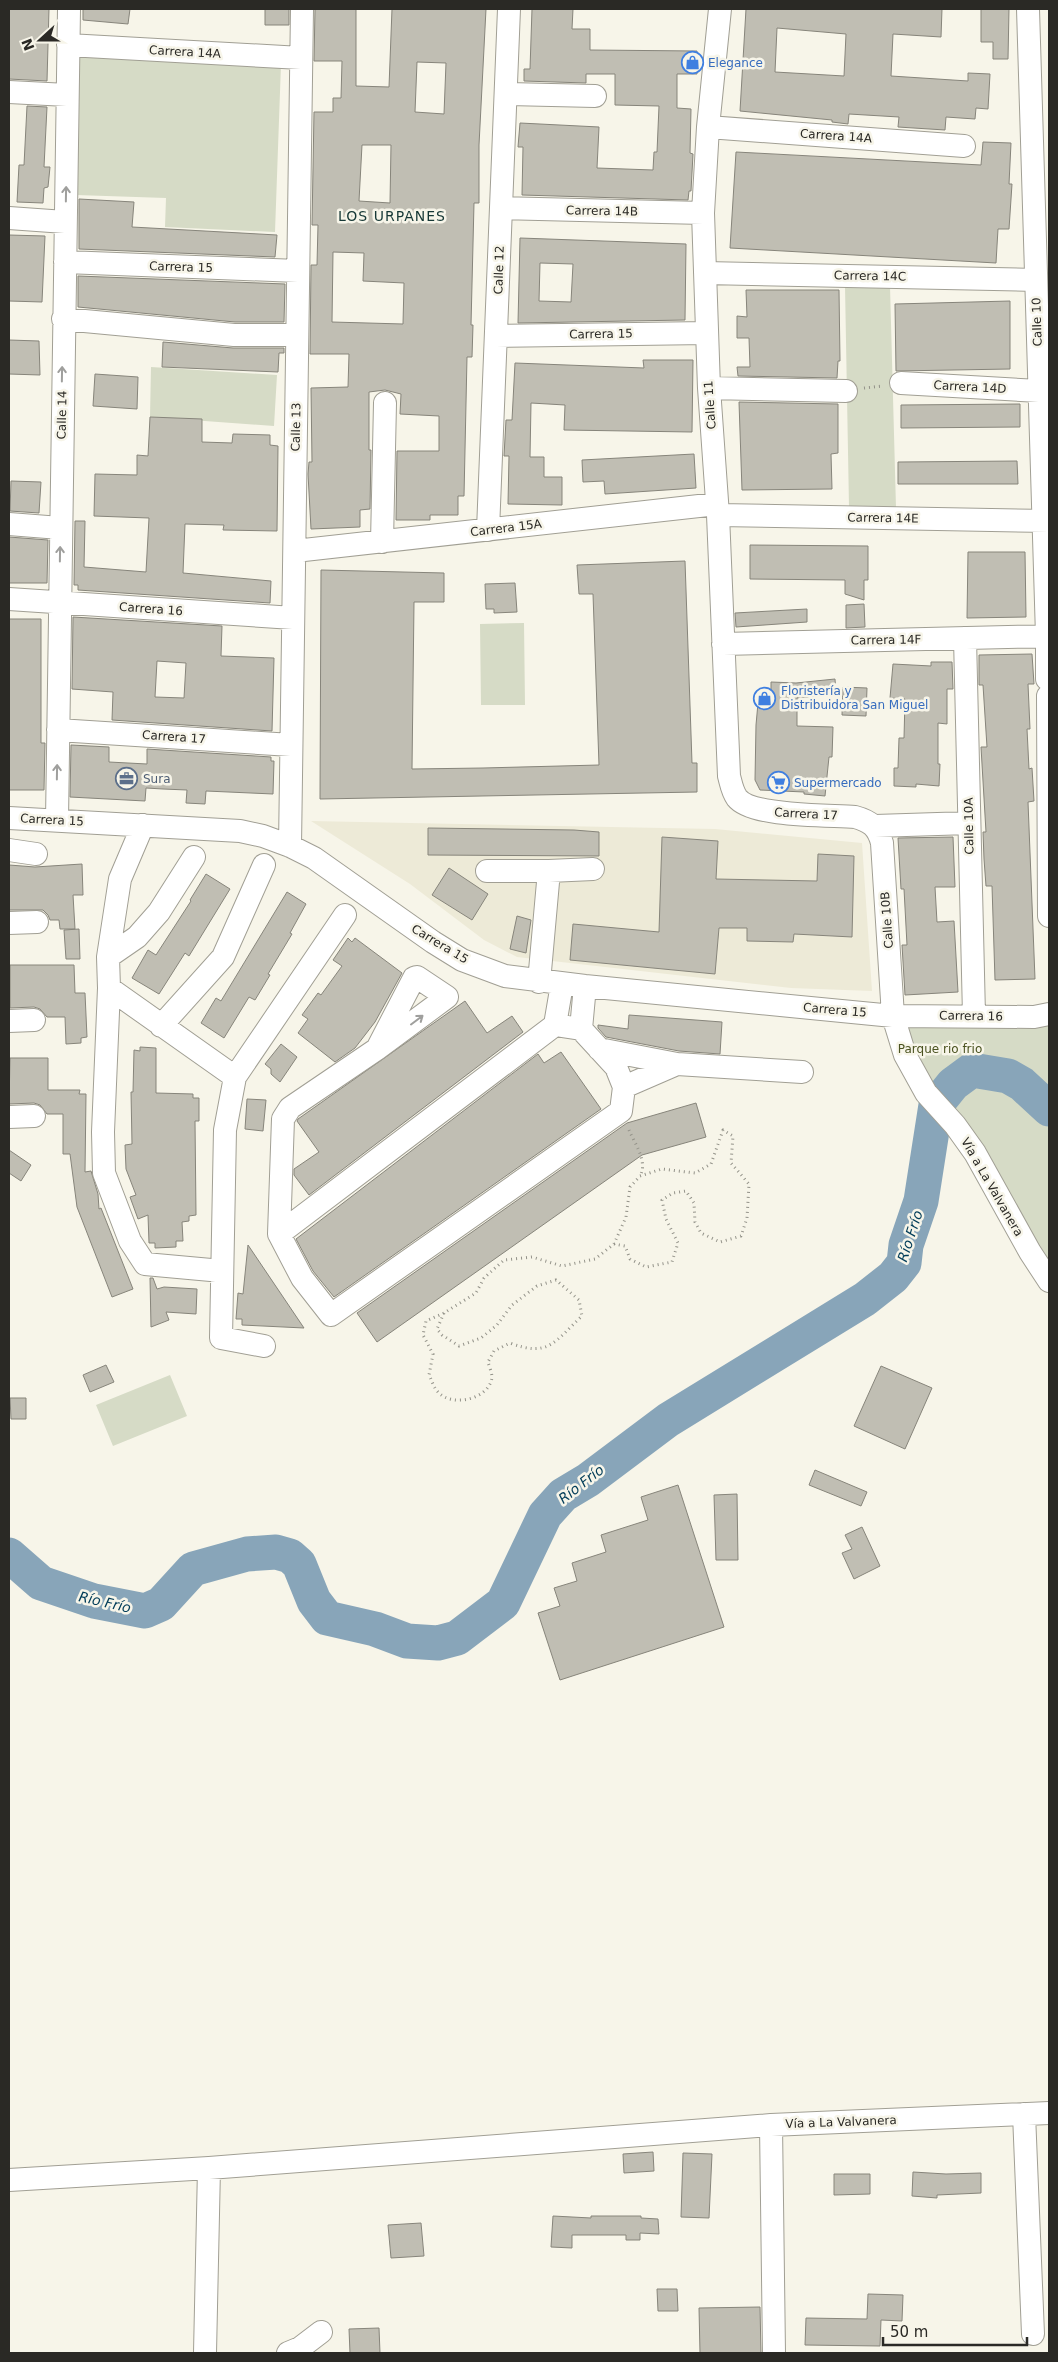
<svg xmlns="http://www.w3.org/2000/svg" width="1058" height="2362" font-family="'DejaVu Sans',sans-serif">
<rect width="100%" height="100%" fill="#f7f5e9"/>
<path fill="#edead7" d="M311,821L715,829L862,843L872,991L791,988L517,957L484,940L410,884Z"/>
<path fill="#d6dbc6" d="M80,56L281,64L275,232L165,227L166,198L76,195Z
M845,286H890L896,508L849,507Z
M151,367L277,375L274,426L150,417Z
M524,623L525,705H481L480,624Z
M1049,1014V1281L893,1016Z
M170,1375L187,1416L113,1446L96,1405Z"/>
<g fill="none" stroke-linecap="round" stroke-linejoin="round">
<path stroke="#88a5b9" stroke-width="35" d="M9,1555L41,1583L94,1601L145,1611L161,1604L193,1569L247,1554L276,1552L290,1556L299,1564L314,1601L327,1618L375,1629L407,1641L438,1643L457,1638L503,1603L545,1515L563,1495L588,1480L668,1420L865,1299L893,1277L904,1263L906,1245L921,1201L936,1105L953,1084L972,1070L1008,1076L1022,1084L1049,1109"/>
</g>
<path fill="#c0beb3" stroke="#87857b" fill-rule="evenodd" d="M9,9H49L47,81L9,79Z
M83,9H130L128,24L83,20Z
M265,9H289V25H265Z
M315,9H356V86L389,87L392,9H486L479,145V203H474L471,325H473L472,357H467L464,496H458V515H430V520H396L397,451H439V416L400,414L401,394L385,390L369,392V450H371L370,509L360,510V527L311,529L308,474L309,462H312L311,388L348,387L349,354H310L311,265H317L318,225H312L314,112H333V98H341L342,61H314ZM417,62L446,63L444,114L415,112ZM362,145H391L390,203L359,201ZM333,252L364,253L363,281L404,283L403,324L332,322Z
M532,9H573L572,29H590V50L697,51V74H677V108L691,109L690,153L693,154L691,191H689L688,200L522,195L523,147H518L520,123L599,127L597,168L653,170L654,152H657L659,106L615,105V74H586V83L524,81V69H530Z
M746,9H942L941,37L893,34L891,76L968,81V73L990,74L988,109L976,108L975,119L946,117L945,130L898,127L899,117L849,114L848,124L832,122V120L740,111ZM777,28L846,34L844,76L775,72Z
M981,9H1009L1008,59H993V42H981Z
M27,106L47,107L44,167H50L48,187L44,188L43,203L17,202L19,165H24Z
M983,142L1011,143L1009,184H1012L1009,229H998L996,263L730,248L736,152L981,165Z
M79,199L134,202L132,227L277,235L275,257L79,249Z
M9,235L45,236L42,302L9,301Z
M520,238L686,244L685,320L518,323ZM540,263L573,264L571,302L539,301Z
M78,276L285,284L284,322H235L78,307Z
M746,290H839L840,361H838L837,378L738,376L737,367H750L749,338H737V316L747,317Z
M1010,301V369L896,371L895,304Z
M9,340L39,341L40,375L9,374Z
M163,342L233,348H284V353H279L278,372L162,367Z
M643,360H693L692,432L564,430L565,405L531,403L530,457H544V477H562V505L508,504L509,456H504L506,420H512L515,363L644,368Z
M95,374L138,377L137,409L93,406Z
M739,402L838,404V453L831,454L832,489L742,490Z
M1020,404V427L901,428V405Z
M150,417L202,419V442L232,443L233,434L270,435V445L278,446L277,531L223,530L224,525L185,524L183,573L271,581L270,603L78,590V585H74L75,521H85L84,567L146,572L149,518L94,516L95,474L137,475V455L148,456Z
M694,454L696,488L605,494L604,481L583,482L582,460Z
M1017,461L1018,484H898V462Z
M11,481L41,482L39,513L10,511Z
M9,537L48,540L47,583H9Z
M750,545L868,546V580H864V600L845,594V580L750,579Z
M968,552H1025L1026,617L967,618Z
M685,561L692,763H697V792L320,799L321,570L444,573V602H414L412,769L483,768L599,765L593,594H579L577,565Z
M515,583L517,612L494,613V609H486L485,584Z
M864,604L865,627L846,628V605Z
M807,609V622L736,627L735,613Z
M73,617L222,626L221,656L274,658L272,731L112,720L113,692L72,689ZM157,661L186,663L184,698L155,697Z
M9,619H41V743H45L44,790H9Z
M1032,654L1034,684H1028L1030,729H1027L1029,769L1032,768L1034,801L1028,802L1035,979L995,980L992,886H986L984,859L983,832H986L981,747H987L983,685H979V655Z
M931,662H952L953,689H947V724L938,723V764H940L939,786L916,784V787L894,786V768H898L899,738H904L905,699L890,698L893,664L931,666Z
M835,679L836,694L797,698V726L833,727L832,757H829L825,796L804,794V792L760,790L755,780L756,725L758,703H762V693H771V682L796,683Z
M843,687L867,688L866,716L842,715Z
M71,745L109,747V762L147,764V749L271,757V761H274L273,794L206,791L205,804L186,803L187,790L163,789L146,788L145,801L70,797Z
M428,828L574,830L599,832V856L428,855Z
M662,837L718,841L716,879L817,881L818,854L854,856L852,937L794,934L793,942L747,941V928H719L715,974L570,960L573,924L659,932Z
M953,837L955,887H935L937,922L954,921L958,992L905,995L902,945H907L904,889H901L898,838Z
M82,864L83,895H73L75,929H60L59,920H50L48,915L43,910H9V865L35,867Z
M449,868L488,894L472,920L432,895Z
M206,874L230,889L189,956L185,953L159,994L132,978L148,950L156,955L191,901L190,900Z
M287,892L306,904L290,933L292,934L268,974L270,975L255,1000L249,997L224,1038L201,1023L216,998L221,1001Z
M517,916L531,920L526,953L510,949Z
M79,929L80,959H66L64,930Z
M348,938L352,942L355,938L402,973L375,1022L355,1048L335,1062L298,1033L308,1019L302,1015L318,993L321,995L342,966L333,960Z
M10,965H74L75,993H85L87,1037L81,1038V1043L66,1044L65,1017H47L40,1009L34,1007L10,1008Z
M465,1001L487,1033L512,1016L523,1032L309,1195L294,1175V1169L319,1152L297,1121L298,1119Z
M629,1015L722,1022L720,1054L679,1051L606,1037L598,1028V1025L628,1029Z
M281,1044L297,1057L280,1082L271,1074V1069L265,1064Z
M140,1047L156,1048V1093L193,1094V1098H199V1121H195L196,1215L189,1216V1221L182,1222L183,1241H176V1247L155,1248V1243H149L148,1215L138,1219L130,1197L136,1195L126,1169L125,1145L132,1144L131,1092H133L134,1050L140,1051Z
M561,1052L601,1109L334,1297L313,1271L296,1239L538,1054L544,1063Z
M10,1058H48V1090H80L79,1094H86L85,1172L91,1171L98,1194L99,1209L101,1208L133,1289L112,1297L77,1207L70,1154H63V1114H47L40,1105L34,1103L9,1104Z
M247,1099L266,1100L263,1131L245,1129Z
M696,1103L706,1137L642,1155L377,1342L357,1313L627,1123Z
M9,1150L31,1165L21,1181L9,1173Z
M248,1245L304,1328L242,1325V1319H236L238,1293L243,1294Z
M150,1278H153L157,1289L164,1287L197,1289L196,1314L166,1312L169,1320L151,1327Z
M106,1365L114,1382L90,1392L83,1375Z
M881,1366L932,1388L905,1449L854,1426Z
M10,1398H26V1419H11Z
M815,1470L867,1492L861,1506L809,1485Z
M678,1485L724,1627L560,1680L538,1613L560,1606L554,1588L577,1581L572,1563L606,1552L601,1535L648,1520L641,1497Z
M737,1494L738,1560H716L714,1495Z
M862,1527L880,1566L854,1579L842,1553L852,1549L845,1535Z
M653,2152L654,2171L624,2173L623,2154Z
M683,2153L712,2154L709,2218L681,2217Z
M913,2172L946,2174L981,2173V2193L937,2195V2198L912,2196Z
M834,2174H870V2194L834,2195Z
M553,2216L591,2218V2216H641V2218L658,2219L659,2234L640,2233V2240H626V2235H572V2248L551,2247Z
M421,2223L424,2256L391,2258L388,2225Z
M657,2289H677L678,2311H658Z
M868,2294L903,2295L902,2321L881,2320L880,2346L805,2345L806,2318L867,2319Z
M760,2307L761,2353H700L699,2308Z
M379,2328L380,2353H350L349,2329Z"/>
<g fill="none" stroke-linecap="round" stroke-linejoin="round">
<defs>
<path id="minor" d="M720,9L708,127L703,213L709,388L718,515L729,776C731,783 732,791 737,798C752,817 829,815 855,817C870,821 878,827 882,843L893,1016L905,1055L926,1093L955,1125L975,1153L1030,1252L1049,1281
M1028,9L1047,636V679
M68,45L301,58
M9,92L67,95
M506,94L595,96
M708,127L964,146
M501,208L703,213
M9,218L65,222
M65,262L298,271
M705,273L1036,280
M63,319L234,335H297
M496,336L707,333
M901,383L1039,391
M709,388L846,391
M718,515L1049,521
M9,524L60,528
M488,530L509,9
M382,542L385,403
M295,551L717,504
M9,599L293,618
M965,638L974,1015
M723,644L1049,636
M1048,696L1049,916
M58,730L291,745
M9,818L240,831L263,836L290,846L314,858L433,942L462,960L505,976L585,986L893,1016L1034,1017L1049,1014
M57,820L69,9
M143,825L120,879L108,957L109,988L103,1132L104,1173L130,1241L145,1264L222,1271
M875,826L969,823
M290,846L302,9
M9,850L36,854
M487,871H549L539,982
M549,871L593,869
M9,923L37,922
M108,957L137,937L159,912L194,857
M109,988L235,1077
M9,1021L34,1020
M555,1025L562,984
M161,1026L223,957L264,865
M581,1029L585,986
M377,1049L414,978L417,977L447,997L377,1049L290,1108L283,1119L279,1234L302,1278L331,1315L621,1111L624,1087L677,1064
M599,1049L677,1064L802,1072
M9,1117L34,1116
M279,1234L555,1025L581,1029L616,1067L624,1087
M264,1346L221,1338L225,1130L235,1077L345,915
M1024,2114L1033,2334
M771,2125L774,2353
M9,2180L209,2168L771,2125L1049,2113
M205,2353L209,2168
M288,2353L300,2348L321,2332"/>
</defs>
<use href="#minor" stroke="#a19f94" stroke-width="24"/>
<path stroke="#939289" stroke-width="3" stroke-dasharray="1 4" stroke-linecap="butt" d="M864,388L883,386
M629,1130C635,1144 648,1162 640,1176
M444,1313L437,1329L442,1335L459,1346L481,1338L497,1325L512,1305L537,1286L556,1280L579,1300L582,1316C555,1341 549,1358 510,1343L494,1351L488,1362C489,1366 492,1373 492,1377C490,1399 452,1408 438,1392C434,1388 432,1381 429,1375L433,1354L423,1335L426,1321L444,1313L476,1293L484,1278L504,1260L532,1257L562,1266L595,1259L614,1244L626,1217L630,1187L640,1176L662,1169L695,1173L711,1164L723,1130L733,1136L731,1163L749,1184L747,1218L741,1236L720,1242L701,1233L695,1222L694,1203L686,1191L673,1193L662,1200L666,1219L678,1243L672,1262L646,1267L630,1259L625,1246L614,1244"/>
<use href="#minor" stroke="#fff" stroke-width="22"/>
</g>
<defs><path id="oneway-shaft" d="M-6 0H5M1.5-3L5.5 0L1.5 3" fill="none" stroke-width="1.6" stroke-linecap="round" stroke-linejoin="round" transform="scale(1.25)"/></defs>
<g stroke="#9f9f9d">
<use href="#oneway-shaft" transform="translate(66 194) rotate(-89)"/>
<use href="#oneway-shaft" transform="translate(62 374) rotate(-89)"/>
<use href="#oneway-shaft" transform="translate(60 554) rotate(-89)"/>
<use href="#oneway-shaft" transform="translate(57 772) rotate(-89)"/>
<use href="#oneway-shaft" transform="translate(417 1020) rotate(-37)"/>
</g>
<defs>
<symbol id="shop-ring" viewBox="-11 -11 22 22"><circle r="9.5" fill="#f7f5e9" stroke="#3f7fe0" stroke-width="1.5"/><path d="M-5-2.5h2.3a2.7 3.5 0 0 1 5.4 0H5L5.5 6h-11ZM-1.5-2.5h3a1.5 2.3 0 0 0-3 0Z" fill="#3f7fe0"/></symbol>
<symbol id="office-ring" viewBox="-11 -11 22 22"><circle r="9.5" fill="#f7f5e9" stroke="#5c6f8a" stroke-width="1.5"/><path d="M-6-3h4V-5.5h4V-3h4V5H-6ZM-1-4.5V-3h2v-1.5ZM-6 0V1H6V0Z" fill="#5c6f8a"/></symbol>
<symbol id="supermarket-ring" viewBox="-11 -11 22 22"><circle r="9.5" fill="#f7f5e9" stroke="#3f7fe0" stroke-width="1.5"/><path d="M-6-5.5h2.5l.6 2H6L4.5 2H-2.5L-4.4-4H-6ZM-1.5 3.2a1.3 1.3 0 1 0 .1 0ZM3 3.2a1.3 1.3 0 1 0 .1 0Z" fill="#3f7fe0"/></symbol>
</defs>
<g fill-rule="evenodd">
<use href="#shop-ring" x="680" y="50" width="25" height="25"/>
<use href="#shop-ring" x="752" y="686" width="25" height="25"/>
<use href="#office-ring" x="114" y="766" width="25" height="25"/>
<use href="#supermarket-ring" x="766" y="770" width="25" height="25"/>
</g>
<g text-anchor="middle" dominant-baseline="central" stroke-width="5" stroke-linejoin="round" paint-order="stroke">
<g font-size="12" fill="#2a2925" stroke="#f7f5e9">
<text transform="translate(185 52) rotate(3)">Carrera 14A</text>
<text transform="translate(836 136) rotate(4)">Carrera 14A</text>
<text transform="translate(602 211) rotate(1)">Carrera 14B</text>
<text transform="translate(181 267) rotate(2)">Carrera 15</text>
<text transform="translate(499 270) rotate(-88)">Calle 12</text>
<text transform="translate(870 276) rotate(1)">Carrera 14C</text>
<text transform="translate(1037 322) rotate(-92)">Calle 10</text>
<text transform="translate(601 334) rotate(-1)">Carrera 15</text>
<text transform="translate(970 387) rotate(3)">Carrera 14D</text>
<text transform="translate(710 405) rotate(-94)">Calle 11</text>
<text transform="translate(62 415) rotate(-89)">Calle 14</text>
<text transform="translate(296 427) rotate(-89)">Calle 13</text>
<text transform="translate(883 518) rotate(1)">Carrera 14E</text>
<text transform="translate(506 528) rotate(-7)">Carrera 15A</text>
<text transform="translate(151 609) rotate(4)">Carrera 16</text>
<text transform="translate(886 640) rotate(-1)">Carrera 14F</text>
<text transform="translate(174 737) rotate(4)">Carrera 17</text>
<text transform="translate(806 814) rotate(3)">Carrera 17</text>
<text transform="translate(52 820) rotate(3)">Carrera 15</text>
<text transform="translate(969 826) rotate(-91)">Calle 10A</text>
<text transform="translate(887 920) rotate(-94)">Calle 10B</text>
<text transform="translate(440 944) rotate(31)">Carrera 15</text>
<text transform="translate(835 1010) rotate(5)">Carrera 15</text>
<text transform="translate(971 1016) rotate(1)">Carrera 16</text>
<text transform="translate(992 1187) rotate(60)">Vía a La Valvanera</text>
<text transform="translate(841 2122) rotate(-2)">Vía a La Valvanera</text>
</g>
<g font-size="12" fill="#366cbe" stroke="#f7f5e9" text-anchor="start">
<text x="708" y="63">Elegance</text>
<text x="781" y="691">Floristería y<tspan x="781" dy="14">Distribuidora San Miguel</tspan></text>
<text x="794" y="783">Supermercado</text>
</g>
<g font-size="12" fill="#4e5e75" stroke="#f7f5e9" text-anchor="start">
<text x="143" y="779">Sura</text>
</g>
<g font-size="12" fill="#4b5321" stroke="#f7f5e9">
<text x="940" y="1049">Parque rio frio</text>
</g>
<g font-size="14" letter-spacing="1" fill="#153735" stroke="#f7f5e9">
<text x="392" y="216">LOS URPANES</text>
</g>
<g font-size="14" font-style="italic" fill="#013c58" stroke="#f7f5e9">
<text transform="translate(910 1236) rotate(-72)">Río Frío</text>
<text transform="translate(581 1484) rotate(-38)">Río Frío</text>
<text transform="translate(105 1602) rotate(13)">Río Frío</text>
</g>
</g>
<rect width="1058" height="2362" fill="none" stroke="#2a2925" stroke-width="20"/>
<g transform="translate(40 40) rotate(249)" stroke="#f7f5e9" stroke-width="4" paint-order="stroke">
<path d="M0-4L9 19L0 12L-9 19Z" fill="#2a2925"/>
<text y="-8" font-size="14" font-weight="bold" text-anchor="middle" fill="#2a2925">N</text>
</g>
<path d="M883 2337v8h144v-8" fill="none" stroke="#2a2925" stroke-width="2.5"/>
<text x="890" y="2337" font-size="15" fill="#2a2925" stroke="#f7f5e9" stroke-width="4" paint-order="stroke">50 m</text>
</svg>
